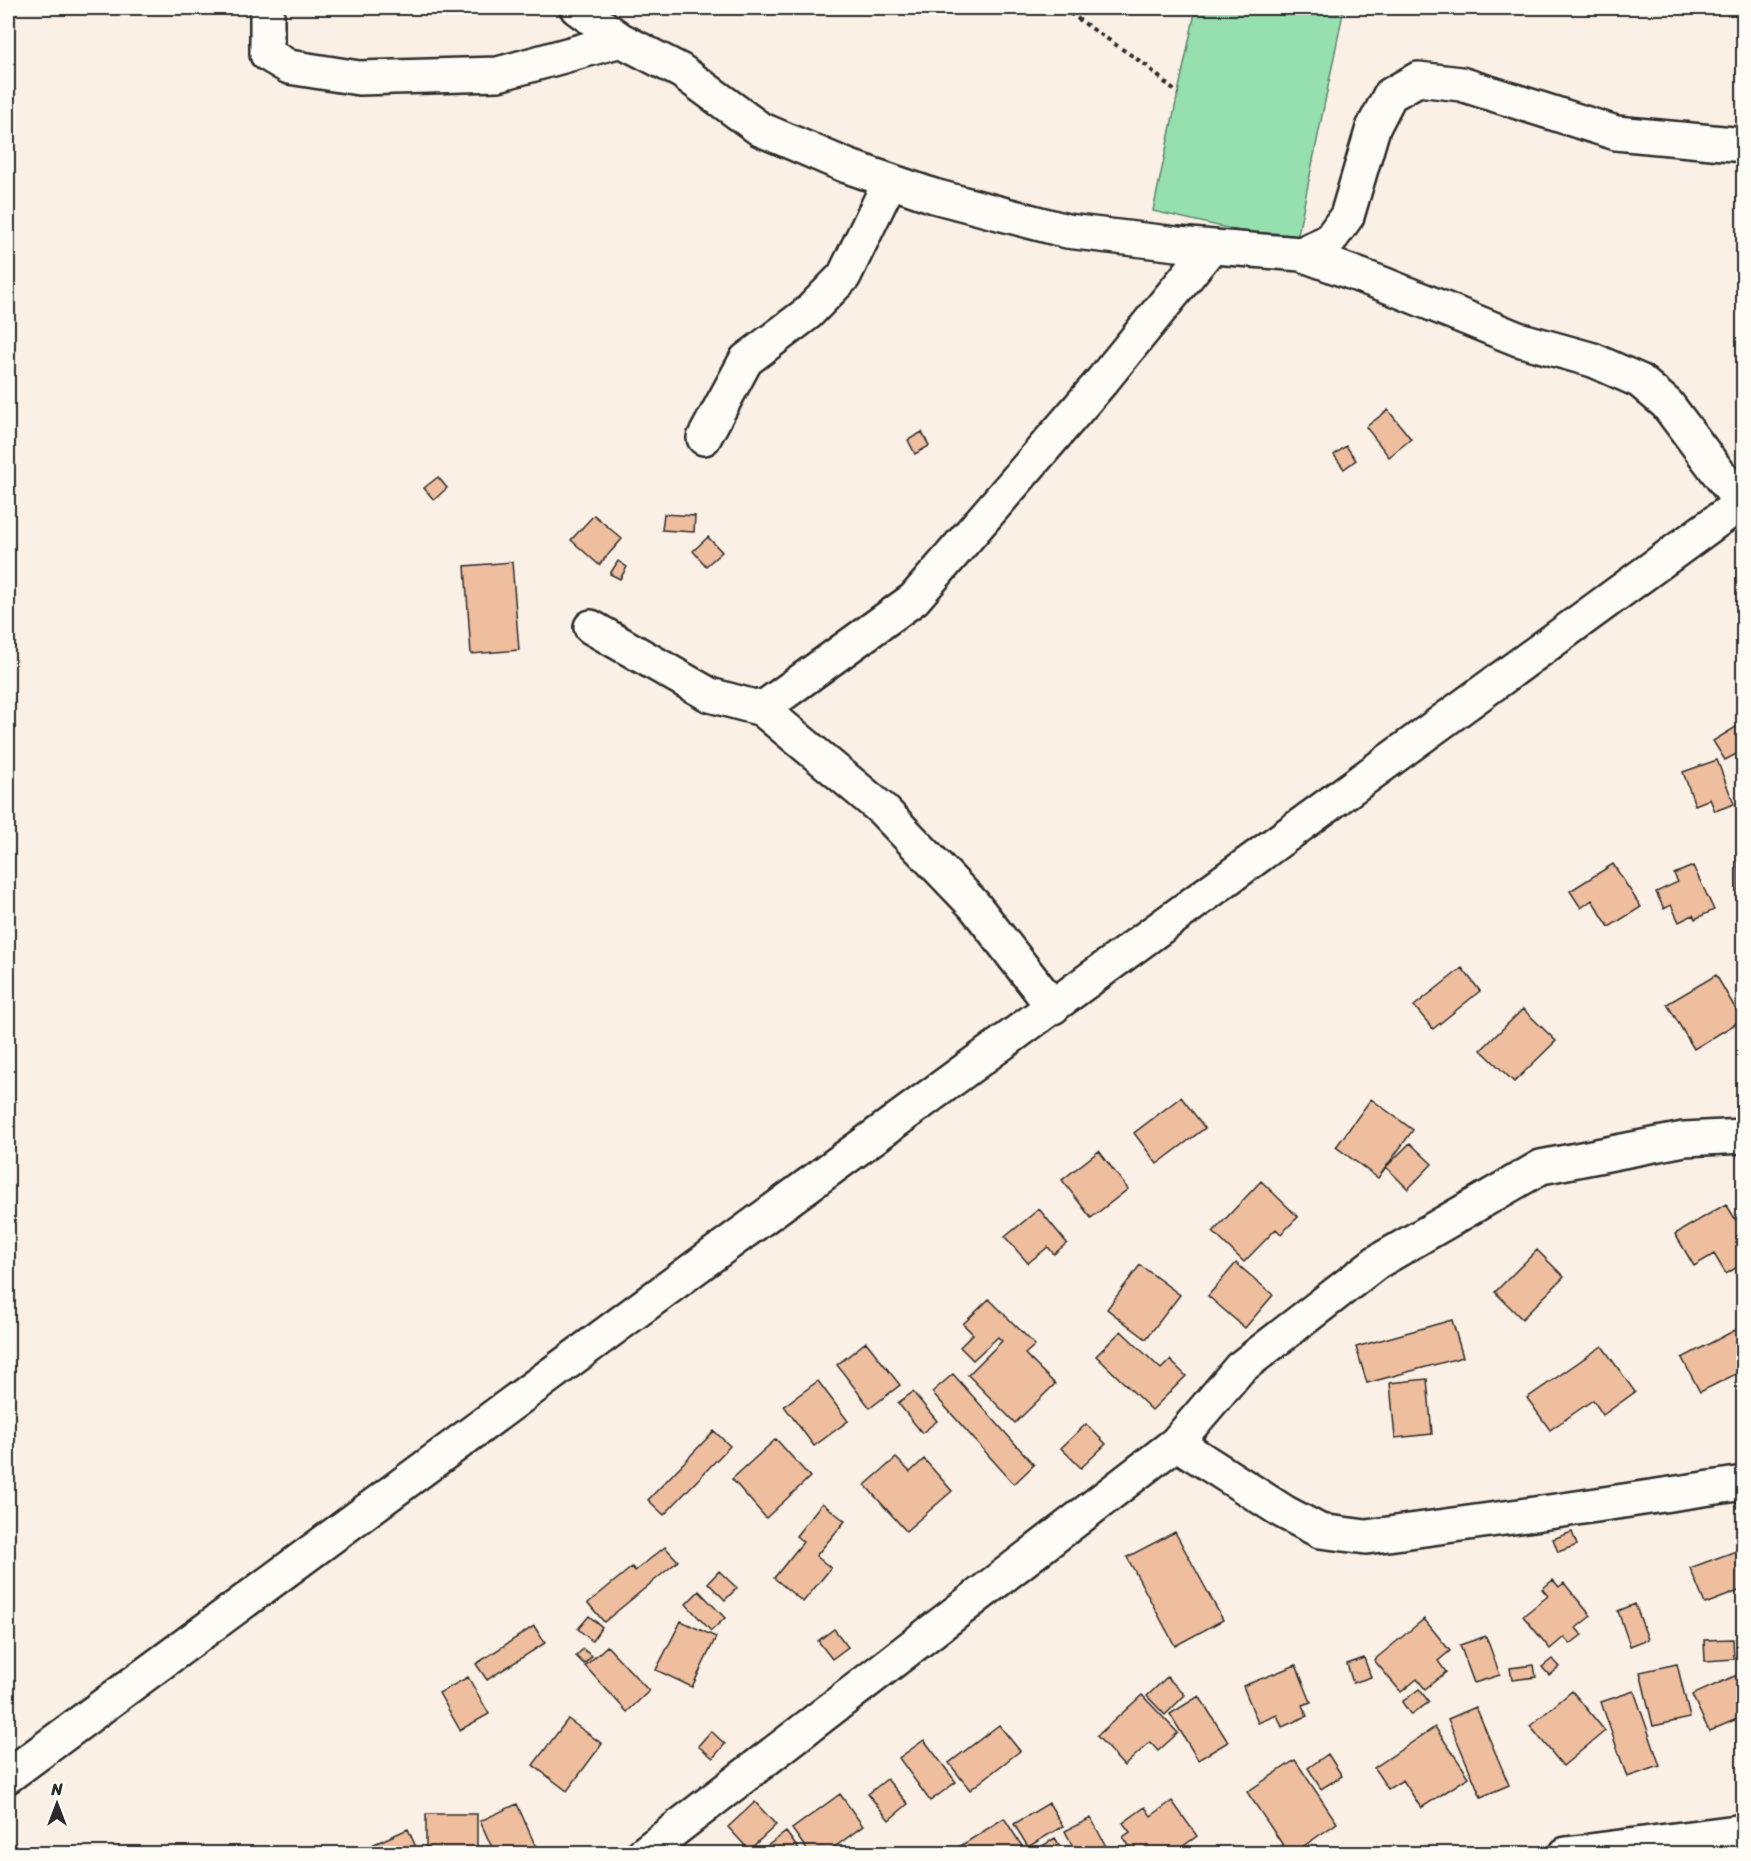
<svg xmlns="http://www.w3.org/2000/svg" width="1751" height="1861" font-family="Sriracha,sans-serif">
<rect width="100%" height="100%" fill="#faf0e5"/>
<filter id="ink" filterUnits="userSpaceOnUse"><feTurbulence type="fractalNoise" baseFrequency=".0167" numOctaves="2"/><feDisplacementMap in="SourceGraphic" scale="12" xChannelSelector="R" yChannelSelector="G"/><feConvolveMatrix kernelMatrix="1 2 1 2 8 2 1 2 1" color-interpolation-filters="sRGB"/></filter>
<g filter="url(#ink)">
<path fill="#96dfaf" stroke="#60856d" stroke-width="1.5" d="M1196,8H1344L1296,244L1153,211Z"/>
<path fill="#efbe9f" stroke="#2b2b2b" stroke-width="1.5" d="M1388,410L1411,439L1389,457L1366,427Z
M922,432L929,446L915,454L908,440Z
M1346,446L1356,460L1344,469L1334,455Z
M438,477L447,488L434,500L424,488Z
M664,514L695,516L694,532L662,530Z
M594,515L622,539L599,565L571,540Z
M708,537L722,552L706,566L693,551Z
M618,561L627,567L620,579L610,574Z
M512,562L519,650L471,654L465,566Z
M1744,722V750L1725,760L1713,741Z
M1717,760L1734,804L1715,811L1710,799L1695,805L1683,772Z
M1738,835H1744V905H1738Z
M1613,864L1641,907L1609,927L1592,900L1581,908L1570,891Z
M1693,866L1714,910L1695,919L1693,915L1679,922L1671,905L1664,909L1656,892L1678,882L1674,874Z
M1462,968L1480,991L1433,1029L1414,1006Z
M1716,975L1742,1020L1694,1049L1667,1004Z
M1523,1009L1556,1041L1514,1082L1481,1050Z
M1181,1097L1205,1128L1157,1164L1134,1133Z
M1371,1099L1413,1130L1378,1178L1336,1147Z
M1410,1143L1432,1164L1408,1189L1386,1167Z
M1099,1151L1128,1189L1091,1218L1062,1180Z
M1261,1181L1298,1217L1281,1234L1276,1229L1244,1262L1213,1232Z
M1726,1204L1744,1233V1263L1726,1274L1714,1254L1694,1266L1675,1234Z
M1039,1209L1067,1243L1054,1254L1048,1247L1028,1263L1005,1237Z
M1537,1250L1564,1277L1522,1319L1495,1292Z
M1236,1263L1273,1295L1245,1328L1208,1296Z
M1140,1265L1180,1295L1146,1339L1107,1309Z
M989,1299L1035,1345L1025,1354L1055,1384L1015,1423L968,1375L1002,1341L998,1337L973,1360L960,1347L973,1334L963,1324Z
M1452,1320L1463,1357L1367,1383L1356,1347Z
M1741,1327L1744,1332V1370L1700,1392L1682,1358Z
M1121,1331L1161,1369L1170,1360L1186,1376L1152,1410L1096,1356Z
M866,1342L900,1385L870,1408L837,1365Z
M1602,1346L1635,1392L1603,1415L1593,1400L1550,1430L1527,1398Z
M953,1374L1034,1465L1014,1484L932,1392Z
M1427,1379L1432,1434L1395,1438L1390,1383Z
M818,1381L848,1421L814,1446L784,1406Z
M913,1392L937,1421L922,1433L898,1403Z
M1086,1424L1106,1444L1081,1468L1061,1448Z
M714,1431L730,1446L664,1515L648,1500Z
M776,1439L810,1477L766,1518L732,1479Z
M896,1458L910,1472L924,1459L952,1491L906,1531L865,1485Z
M822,1503L845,1521L816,1556L831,1568L803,1602L774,1578L803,1542L796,1536Z
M1175,1532L1223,1620L1175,1646L1127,1557Z
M1572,1532L1577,1545L1558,1552L1553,1539Z
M665,1547L678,1561L604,1622L588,1603L632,1567L635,1571Z
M1744,1548V1589L1705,1604L1690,1568Z
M719,1571L737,1588L725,1600L708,1583Z
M1553,1580L1559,1587L1564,1583L1591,1616L1576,1628L1582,1635L1570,1644L1564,1637L1550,1649L1523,1616L1548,1596L1542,1589Z
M699,1591L725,1618L711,1631L686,1604Z
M1635,1604L1648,1639L1630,1646L1618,1611Z
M589,1616L602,1627L592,1641L578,1629Z
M1424,1619L1450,1651L1438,1661L1446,1672L1425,1689L1417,1679L1401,1692L1374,1660Z
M681,1621L716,1637L692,1687L656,1670Z
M534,1626L545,1643L487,1680L476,1664Z
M834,1629L848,1647L832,1659L818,1641Z
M1486,1636L1500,1675L1474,1683L1460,1645Z
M1733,1639L1734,1659L1705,1661L1704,1640Z
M607,1646L649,1691L627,1712L585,1666Z
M583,1649L592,1656L584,1664L576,1656Z
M1364,1658L1371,1677L1353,1683L1347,1664Z
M1552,1659L1559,1667L1549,1675L1542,1667Z
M1677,1664L1690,1718L1653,1726L1640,1672Z
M1296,1665L1311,1702L1302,1705L1307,1716L1282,1727L1277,1715L1258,1723L1243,1686Z
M1534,1665L1536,1677L1512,1680L1510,1668Z
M1737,1675L1744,1690V1716L1709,1731L1692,1695Z
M468,1677L489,1714L460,1730L439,1693Z
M1167,1677L1185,1695L1165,1715L1147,1696Z
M1419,1689L1429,1702L1411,1715L1402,1702Z
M1572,1691L1605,1731L1563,1766L1530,1726Z
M1634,1691L1660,1766L1627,1777L1601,1702Z
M1142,1695L1178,1733L1158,1751L1150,1742L1124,1766L1097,1736Z
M1199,1696L1228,1742L1198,1760L1170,1714Z
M1476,1707L1509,1785L1481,1797L1448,1719Z
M568,1719L602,1744L567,1791L533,1765Z
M999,1725L1020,1751L970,1790L949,1763Z
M1435,1727L1469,1777L1421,1808L1403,1780L1388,1789L1374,1768Z
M711,1731L725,1744L713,1758L698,1746Z
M924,1740L956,1782L930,1801L899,1758Z
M1328,1754L1342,1776L1321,1789L1308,1768Z
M1295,1760L1337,1823L1292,1854H1289L1247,1792Z
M887,1779L908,1804L889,1820L868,1794Z
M840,1794L863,1826L825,1854H810L792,1829Z
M1172,1801L1197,1836L1172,1854H1135L1123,1837L1130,1832L1123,1823L1145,1807L1151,1816Z
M755,1802L776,1825L749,1850L728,1827Z
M1049,1803L1063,1826L1028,1847L1014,1824Z
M517,1804L539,1854H495L480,1821Z
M426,1814H477V1854H426Z
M1004,1818L1027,1854H948Z
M1091,1818L1110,1854H1077L1065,1831Z
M408,1829L419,1854H376L372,1845Z
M786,1832L802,1854H760L759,1852Z
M1055,1838L1065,1854H1034L1033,1852Z"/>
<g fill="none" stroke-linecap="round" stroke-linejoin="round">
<defs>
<path id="minor" d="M267,8V54L289,67L359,78L498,74L621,40
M577,8L621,40L681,71L760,129L847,166L934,196L1067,231L1177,244L1301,254L1329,241L1347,216L1373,128L1390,95L1418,79L1461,84L1616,133L1744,145
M1301,254L1383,284L1518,339L1593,360L1640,381L1667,404L1741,503
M704,438L746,360L808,313L844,276L890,181
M591,627L710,695L762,709L883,810L974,905L1053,1007
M762,709L914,599L1102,381L1211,247
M1176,1443L1284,1512L1320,1531L1366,1537L1563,1510L1744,1483
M8,1776L722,1248L1744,501
M643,1854L1176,1443L1240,1368L1377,1262L1541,1167L1684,1139L1744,1136
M1566,1854L1744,1831"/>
</defs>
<use href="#minor" stroke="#2b2b2b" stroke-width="38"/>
<path stroke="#2b2b2b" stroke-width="4" stroke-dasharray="4.5 4.5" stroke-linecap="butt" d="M1062,8L1147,66L1178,94"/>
<use href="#minor" stroke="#fdfcf7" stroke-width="33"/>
</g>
</g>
<rect width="1751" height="1861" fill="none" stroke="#fdfcf7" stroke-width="30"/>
<rect x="15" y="15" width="1721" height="1831" fill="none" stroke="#2b2b2b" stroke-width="2" filter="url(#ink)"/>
<g transform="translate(57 1804)" stroke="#fdfcf7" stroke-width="4.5" paint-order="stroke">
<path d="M0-4.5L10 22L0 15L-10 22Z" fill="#2b2b2b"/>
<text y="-9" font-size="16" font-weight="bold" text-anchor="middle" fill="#2b2b2b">N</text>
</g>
</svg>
